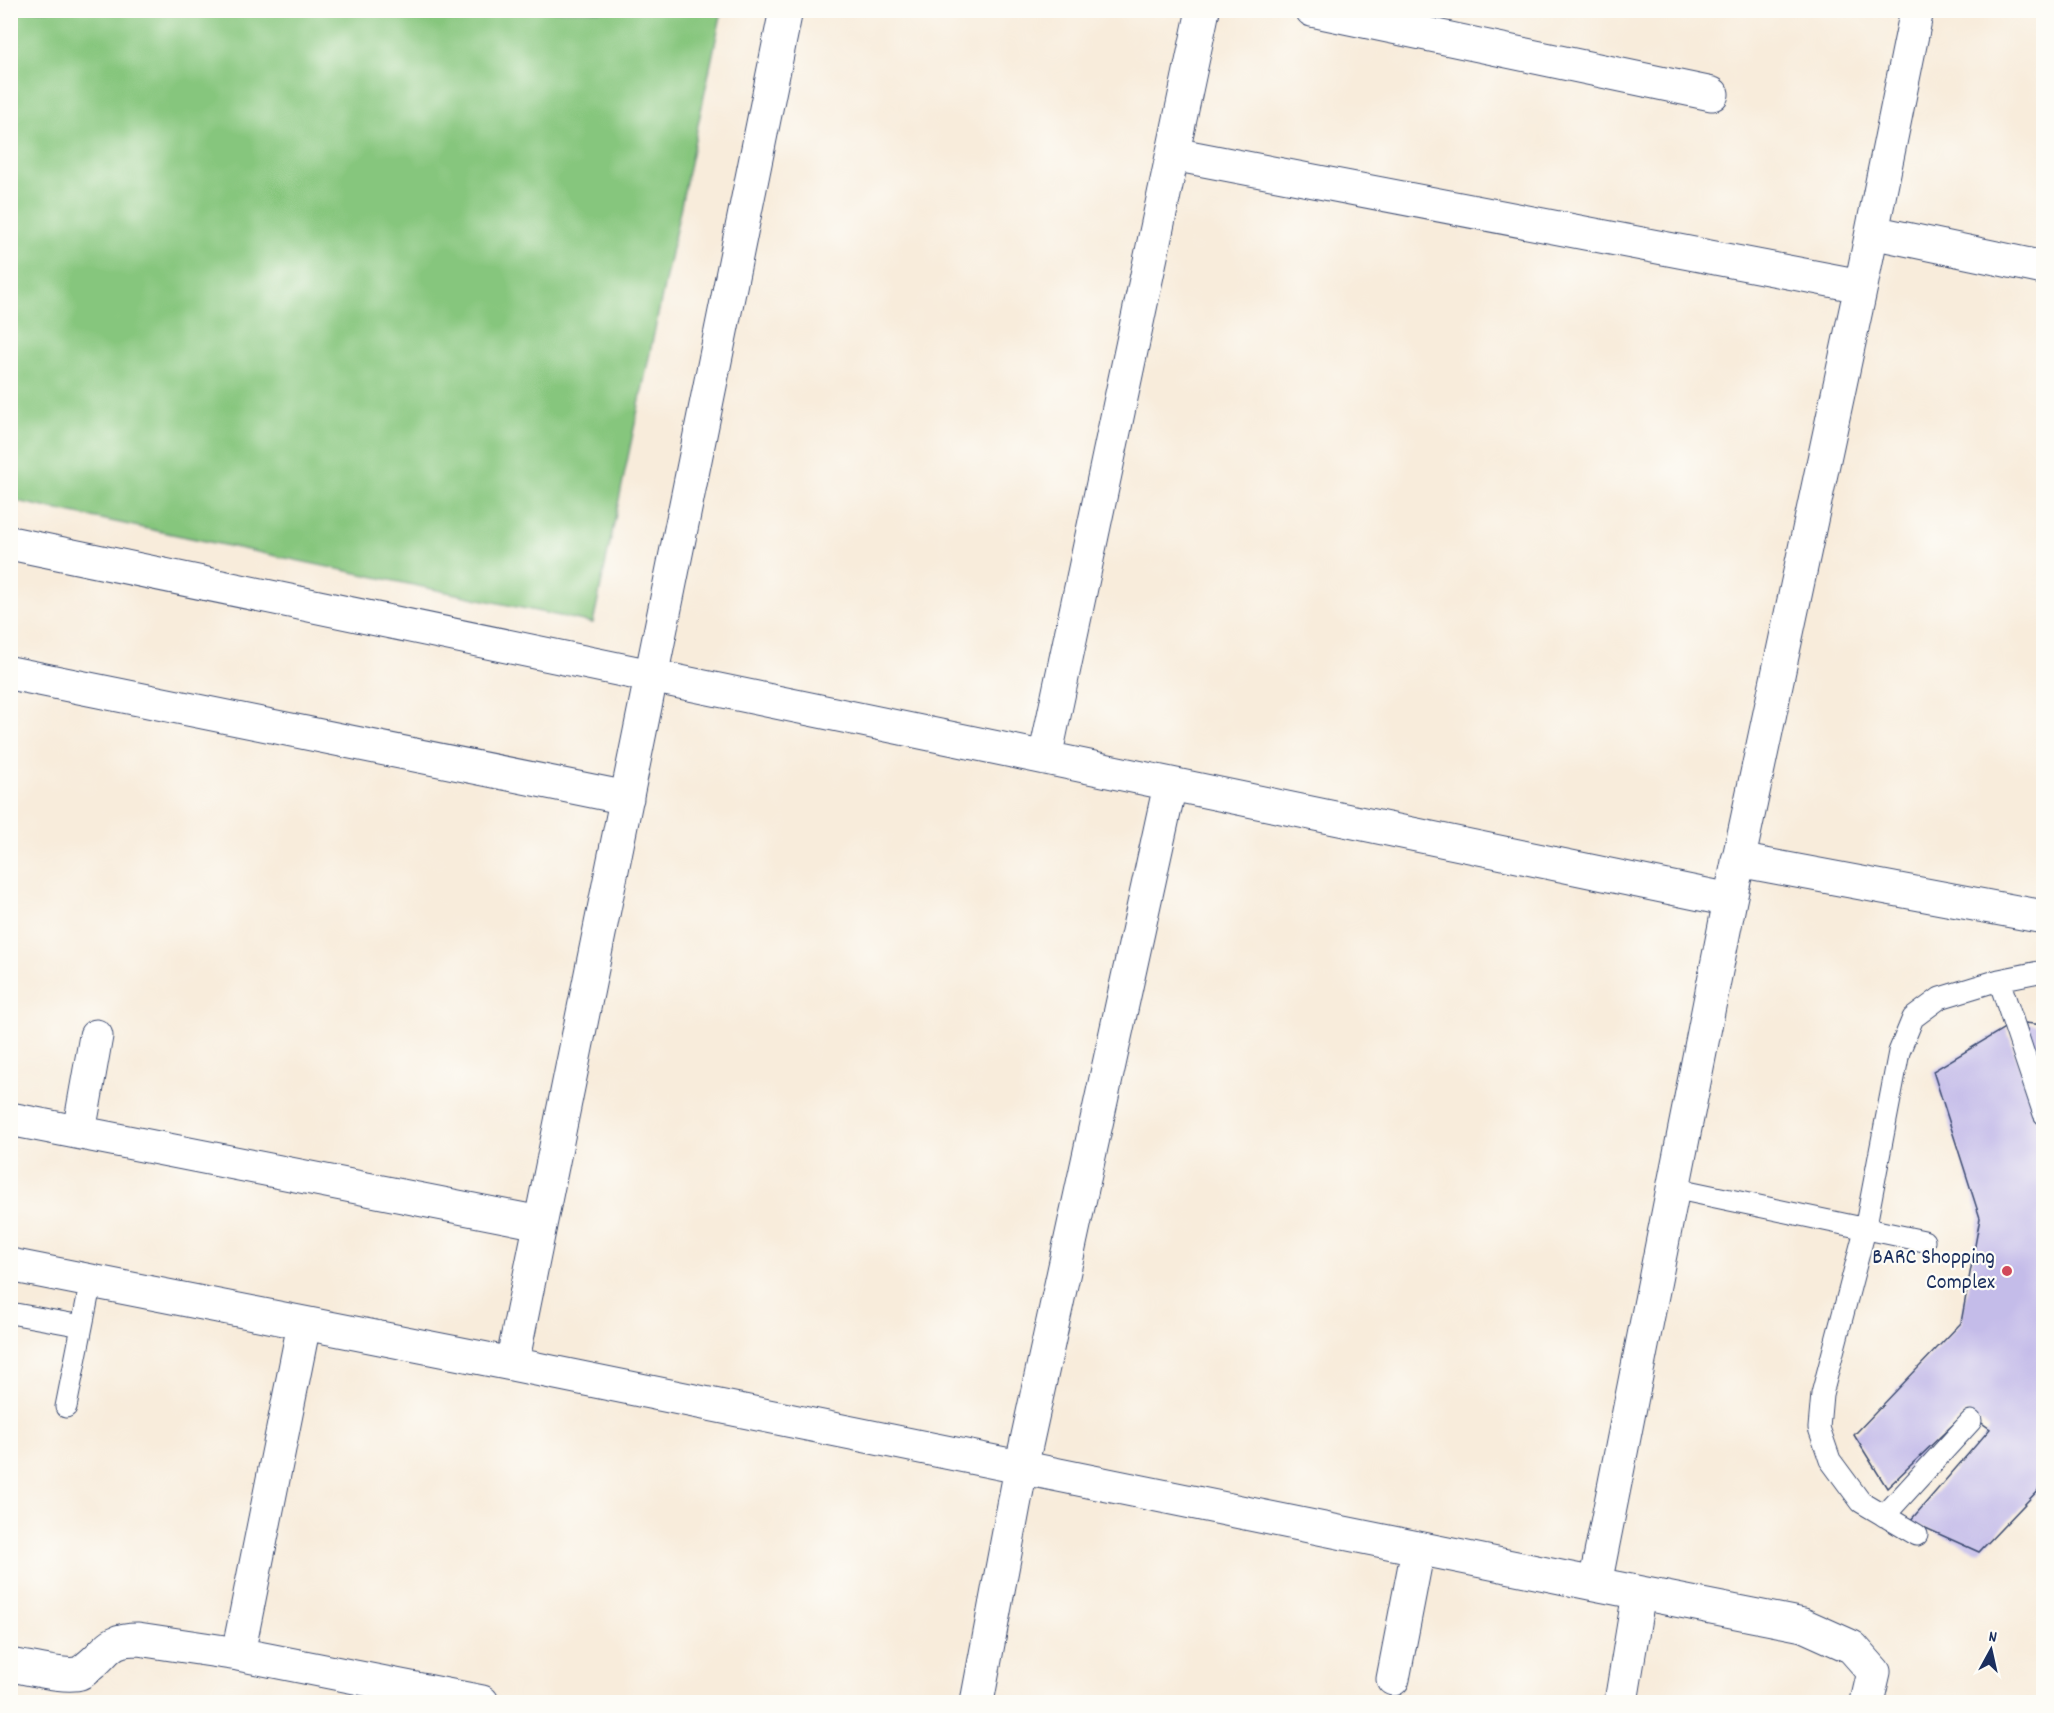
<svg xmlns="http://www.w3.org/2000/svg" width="2054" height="1713" font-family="Dekko,sans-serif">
<rect width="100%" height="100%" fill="#fdfcf7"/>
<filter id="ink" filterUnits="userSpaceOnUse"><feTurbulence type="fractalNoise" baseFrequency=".0167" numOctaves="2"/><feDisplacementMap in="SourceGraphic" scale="12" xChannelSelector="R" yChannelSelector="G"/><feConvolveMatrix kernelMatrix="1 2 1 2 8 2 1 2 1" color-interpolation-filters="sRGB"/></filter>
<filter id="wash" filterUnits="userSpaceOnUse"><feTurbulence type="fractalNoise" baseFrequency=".008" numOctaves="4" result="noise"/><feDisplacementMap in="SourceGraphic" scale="24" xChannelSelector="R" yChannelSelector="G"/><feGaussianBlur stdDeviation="1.35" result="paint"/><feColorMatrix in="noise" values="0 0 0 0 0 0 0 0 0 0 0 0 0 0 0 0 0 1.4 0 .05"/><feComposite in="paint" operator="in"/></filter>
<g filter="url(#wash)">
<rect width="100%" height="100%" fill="#f8ecdb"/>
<path fill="#86c67d" stroke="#507a6e" stroke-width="1.5" d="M11,10L722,11L593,623L11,500Z"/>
<g id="blocks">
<path fill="#c4bce9" d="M2025,1023L2044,1025V1083L2043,1084Z
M2006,1027L2044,1140V1484L1979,1552L1910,1521L1990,1429L1966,1412L1887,1488L1854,1435L1961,1323L1980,1218L1933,1071Z"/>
</g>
</g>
<g filter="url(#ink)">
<use href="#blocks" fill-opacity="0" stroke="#3c4b71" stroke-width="1.5"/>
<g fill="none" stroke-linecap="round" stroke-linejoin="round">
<defs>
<path id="lane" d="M1999,980L2044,1114
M1673,1188L1924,1241
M10,1313L82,1326
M66,1407L91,1281
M1884,1516L1971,1421
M1917,1535L1861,1502L1830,1460L1819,1428L1822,1394L1865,1230L1899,1052L1913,1018L1940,998L1999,980L2044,971"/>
<path id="street" d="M1312,10L1712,94
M1173,154L1861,286
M1872,232L2044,268
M10,543L1730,900
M10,673L627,798
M1045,758L1203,10
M1738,860L2044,917
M10,1119L540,1223
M79,1132L96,1036
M10,1265L512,1364L1595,1584L1803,1625L1852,1647L1874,1672L1867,1702
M304,1324L238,1654L482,1702
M512,1364L786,10
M1595,1584L1730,900L1861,286L1917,10
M10,1665C26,1667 66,1678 80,1673C81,1673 87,1668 88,1667C109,1651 107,1639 138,1639L238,1654
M1393,1679L1418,1549
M977,1702L1021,1468L1170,785
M1621,1702L1639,1593"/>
</defs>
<use href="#lane" stroke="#3c4b71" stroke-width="23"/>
<use href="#street" stroke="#3c4b71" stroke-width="35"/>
<use href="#lane" stroke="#fff" stroke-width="21"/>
<use href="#street" stroke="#fff" stroke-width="33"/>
</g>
</g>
<circle fill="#d1495b" stroke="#fdfcf7" stroke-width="2" cx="2007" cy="1271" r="6"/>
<g text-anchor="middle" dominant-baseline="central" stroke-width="4.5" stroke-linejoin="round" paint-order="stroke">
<g font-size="22" fill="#1b2f5e" stroke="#fdfcf7" text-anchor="end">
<text x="1995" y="1258">BARC Shopping<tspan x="1995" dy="25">Complex</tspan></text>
</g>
</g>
<rect width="2054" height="1713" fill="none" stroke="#fdfcf7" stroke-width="36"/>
<g transform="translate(1991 1650) rotate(8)" stroke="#fdfcf7" stroke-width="4.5" paint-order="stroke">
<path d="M0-4.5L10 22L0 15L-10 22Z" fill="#1b2f5e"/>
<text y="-9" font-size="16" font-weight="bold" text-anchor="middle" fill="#1b2f5e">N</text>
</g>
</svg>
